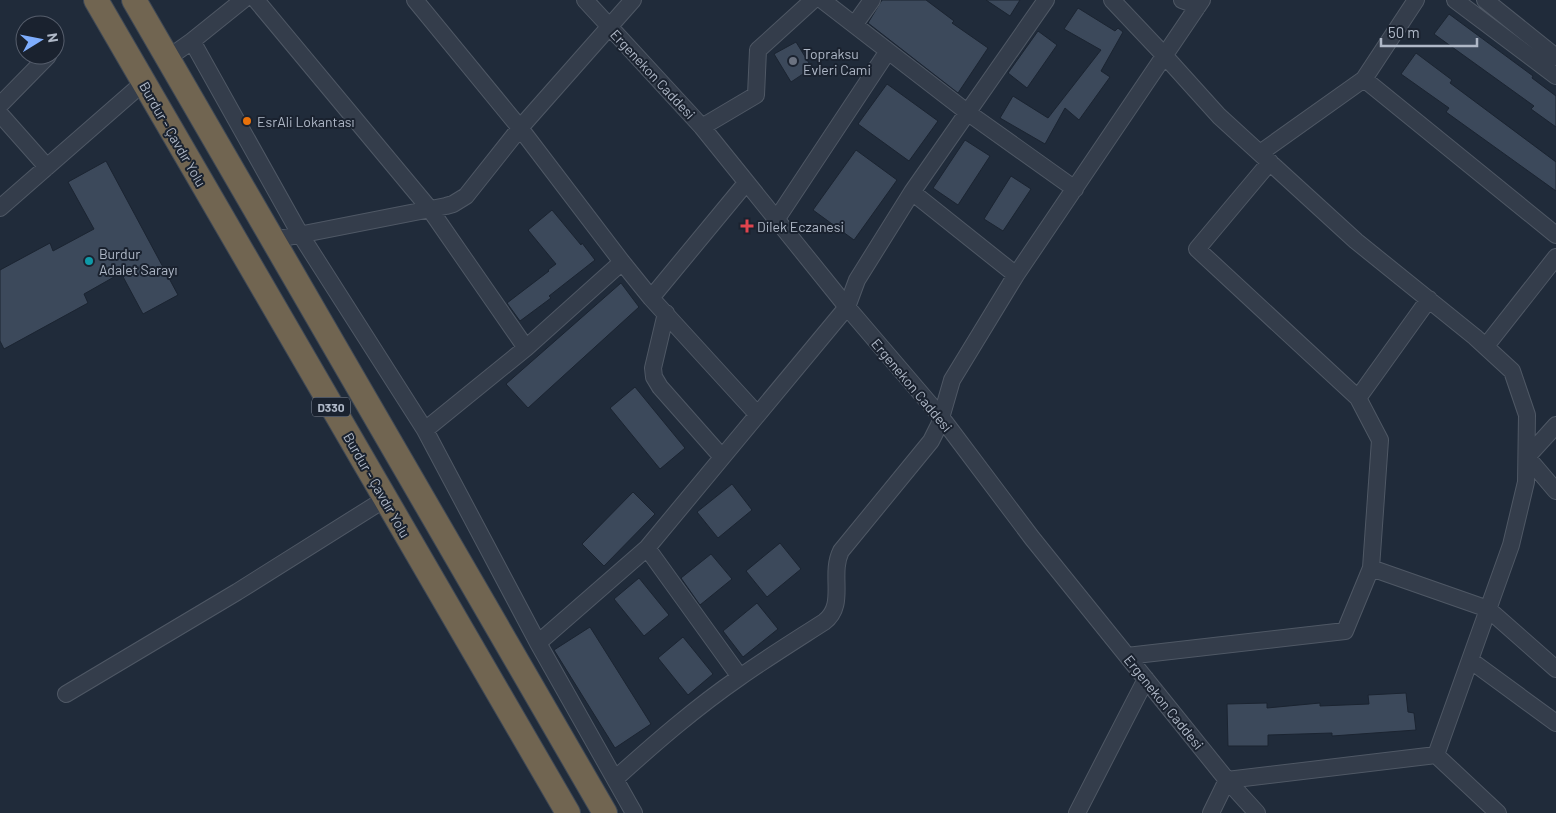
<svg xmlns="http://www.w3.org/2000/svg" width="1556" height="813" font-family="Barlow,sans-serif">
<rect width="100%" height="100%" fill="#202b3a"/>
<path fill="#3c495b" stroke="#1b2431" d="M882,0H926L954,21L952,23L988,48L958,93L868,23Z
M986,0H1020L1010,16Z
M1078,8L1115,31L1118,28L1123,32L1101,71L1110,77L1079,120L1065,108L1045,144L1000,118L1013,96L1048,118L1101,50L1064,29Z
M1449,14L1533,76L1532,78L1556,96V127L1531,109L1534,106L1434,34Z
M1038,31L1057,45L1027,88L1008,73Z
M796,42L812,68L791,82L774,54Z
M1416,53L1452,80L1450,83L1556,162V191L1446,112L1449,108L1401,74Z
M887,84L938,121L909,161L858,124Z
M965,140L990,156L958,205L933,188Z
M856,150L897,180L854,240L813,210Z
M106,161L178,295L143,314L121,273L84,294L88,303L4,349L0,341V270L50,243L53,251L94,229L68,182Z
M1011,176L1031,189L1003,231L984,219Z
M552,210L581,245L582,243L595,260L549,296L551,298L520,321L507,303L549,271L548,270L556,264L528,230Z
M621,283L639,307L528,408L506,384Z
M635,387L685,448L660,469L610,408Z
M732,484L752,510L718,538L697,512Z
M633,492L655,514L604,566L582,544Z
M780,543L801,569L767,597L746,571Z
M711,554L732,579L700,605L681,578Z
M639,578L669,615L644,636L614,599Z
M757,603L778,629L743,657L723,631Z
M590,627L651,724L615,748L554,650Z
M683,637L713,674L688,695L658,658Z
M1406,693L1408,712L1414,713L1416,730L1332,736V733L1268,735V746H1228L1227,704L1267,703V708L1320,703V706L1369,704L1368,695Z"/>
<g fill="none" stroke-linecap="round" stroke-linejoin="round">
<defs>
<path id="minor" d="M256,0L429,208L526,348
M415,0L520,128L622,262L651,298L757,414
M585,0L702,127L847,307L941,417L1032,538L1227,780L1257,813
M822,0L967,112L1075,189
M1112,0L1164,55L1219,116L1356,241L1475,337L1512,371L1527,415L1526,482L1511,545L1436,755
M1182,0L1198,6
M1455,0L1556,76
M1485,0L1556,57
M855,24L872,0
M192,41L300,234L425,430L538,643L634,813
M168,58L192,41L243,0
M1364,79L1416,0
M0,105L48,56
M0,114L47,167
M702,127L756,95L758,50L813,0
M1260,153L1364,79L1556,235
M1270,162L1197,249L1358,398L1380,440L1371,568L1488,609L1556,669
M912,192L1016,275
M0,208L143,83
M776,220L888,51
M273,240L446,206L453,204L466,196L520,128L633,0
M651,298L746,183
M666,313L653,368L654,377L660,387L721,456
M1486,346L1556,257
M1358,398L1429,299
M1556,425L1527,457L1556,491
M425,430L526,348L622,262
M647,548L740,677
M538,643L647,548L847,307L857,280L912,192L1046,0
M1127,656L1345,631L1371,568
M1470,660L1556,723
M66,694L237,592L385,499
M615,779C655,743 695,708 740,677C767,658 796,640 824,622C847,605 829,575 841,551L931,441L939,425L952,380L1016,275L1202,0
M1227,780L1436,755L1498,813
M1077,813L1146,679
M1211,813L1227,780"/>
<path id="highway" d="M96,0L568,813
M134,0L605,813"/>
</defs>
<use href="#minor" stroke="#4f5865" stroke-width="18"/>
<use href="#highway" stroke="#3f4855" stroke-width="26"/>
<use href="#minor" stroke="#343d4b" stroke-width="16"/>
<use href="#highway" stroke="#716551" stroke-width="24"/>
</g>
<circle fill="#6b7280" stroke="#1a222f" stroke-width="2" cx="793" cy="61" r="5"/>
<circle fill="#e8710a" stroke="#1a222f" stroke-width="2" cx="247" cy="121" r="5"/>
<path fill="#e0444e" stroke="#1a222f" stroke-width="2" d="M744.5 218.5h5v5h5v5h-5v5h-5v-5h-5v-5h5z"/>
<circle fill="#0f9aa8" stroke="#1a222f" stroke-width="2" cx="89" cy="261" r="5"/>
<g text-anchor="middle" dominant-baseline="central" stroke-width="4" stroke-linejoin="round" paint-order="stroke">
<rect fill="#1a222f" stroke="#828b99" stroke-width="1" x="312" y="397.5" width="38" height="19" rx="4"/>
<g font-size="12" font-weight="bold" fill="#afb8c7">
<text x="331" y="407">D330</text>
</g>
<g font-size="14" fill="#afb8c7" stroke="#1a222f" text-anchor="start">
<text x="803" y="53">Topraksu<tspan x="803" dy="16">Evleri Cami</tspan></text>
<text x="257" y="121">EsrAli Lokantası</text>
<text x="757" y="226">Dilek Eczanesi</text>
<text x="99" y="253">Burdur<tspan x="99" dy="16">Adalet Sarayı</tspan></text>
</g>
<g font-size="14" fill="#afb8c7" stroke="#1a222f">
<text transform="translate(653 74) rotate(47)">Ergenekon Caddesi</text>
<text transform="translate(173 134) rotate(60)">Burdur - Çavdır Yolu</text>
<text transform="translate(912 385) rotate(50)">Ergenekon Caddesi</text>
<text transform="translate(377 485) rotate(60)">Burdur - Çavdır Yolu</text>
<text transform="translate(1164 702) rotate(51)">Ergenekon Caddesi</text>
</g>
</g>
<g transform="translate(40 40) rotate(80)"><circle r="24" fill="#1a222f" stroke="#565e6c"/>
<path d="M0-4L9 19L0 12L-9 19Z" fill="#7eadfd"/>
<text y="-8" font-size="14" font-weight="bold" text-anchor="middle" fill="#afb8c7">N</text>
</g>
<path d="M1381 38v8h96v-8" fill="none" stroke="#afb8c7" stroke-width="2.5"/>
<text x="1388" y="38" font-size="15" fill="#afb8c7" stroke="#1a222f" stroke-width="4" paint-order="stroke">50 m</text>
</svg>
